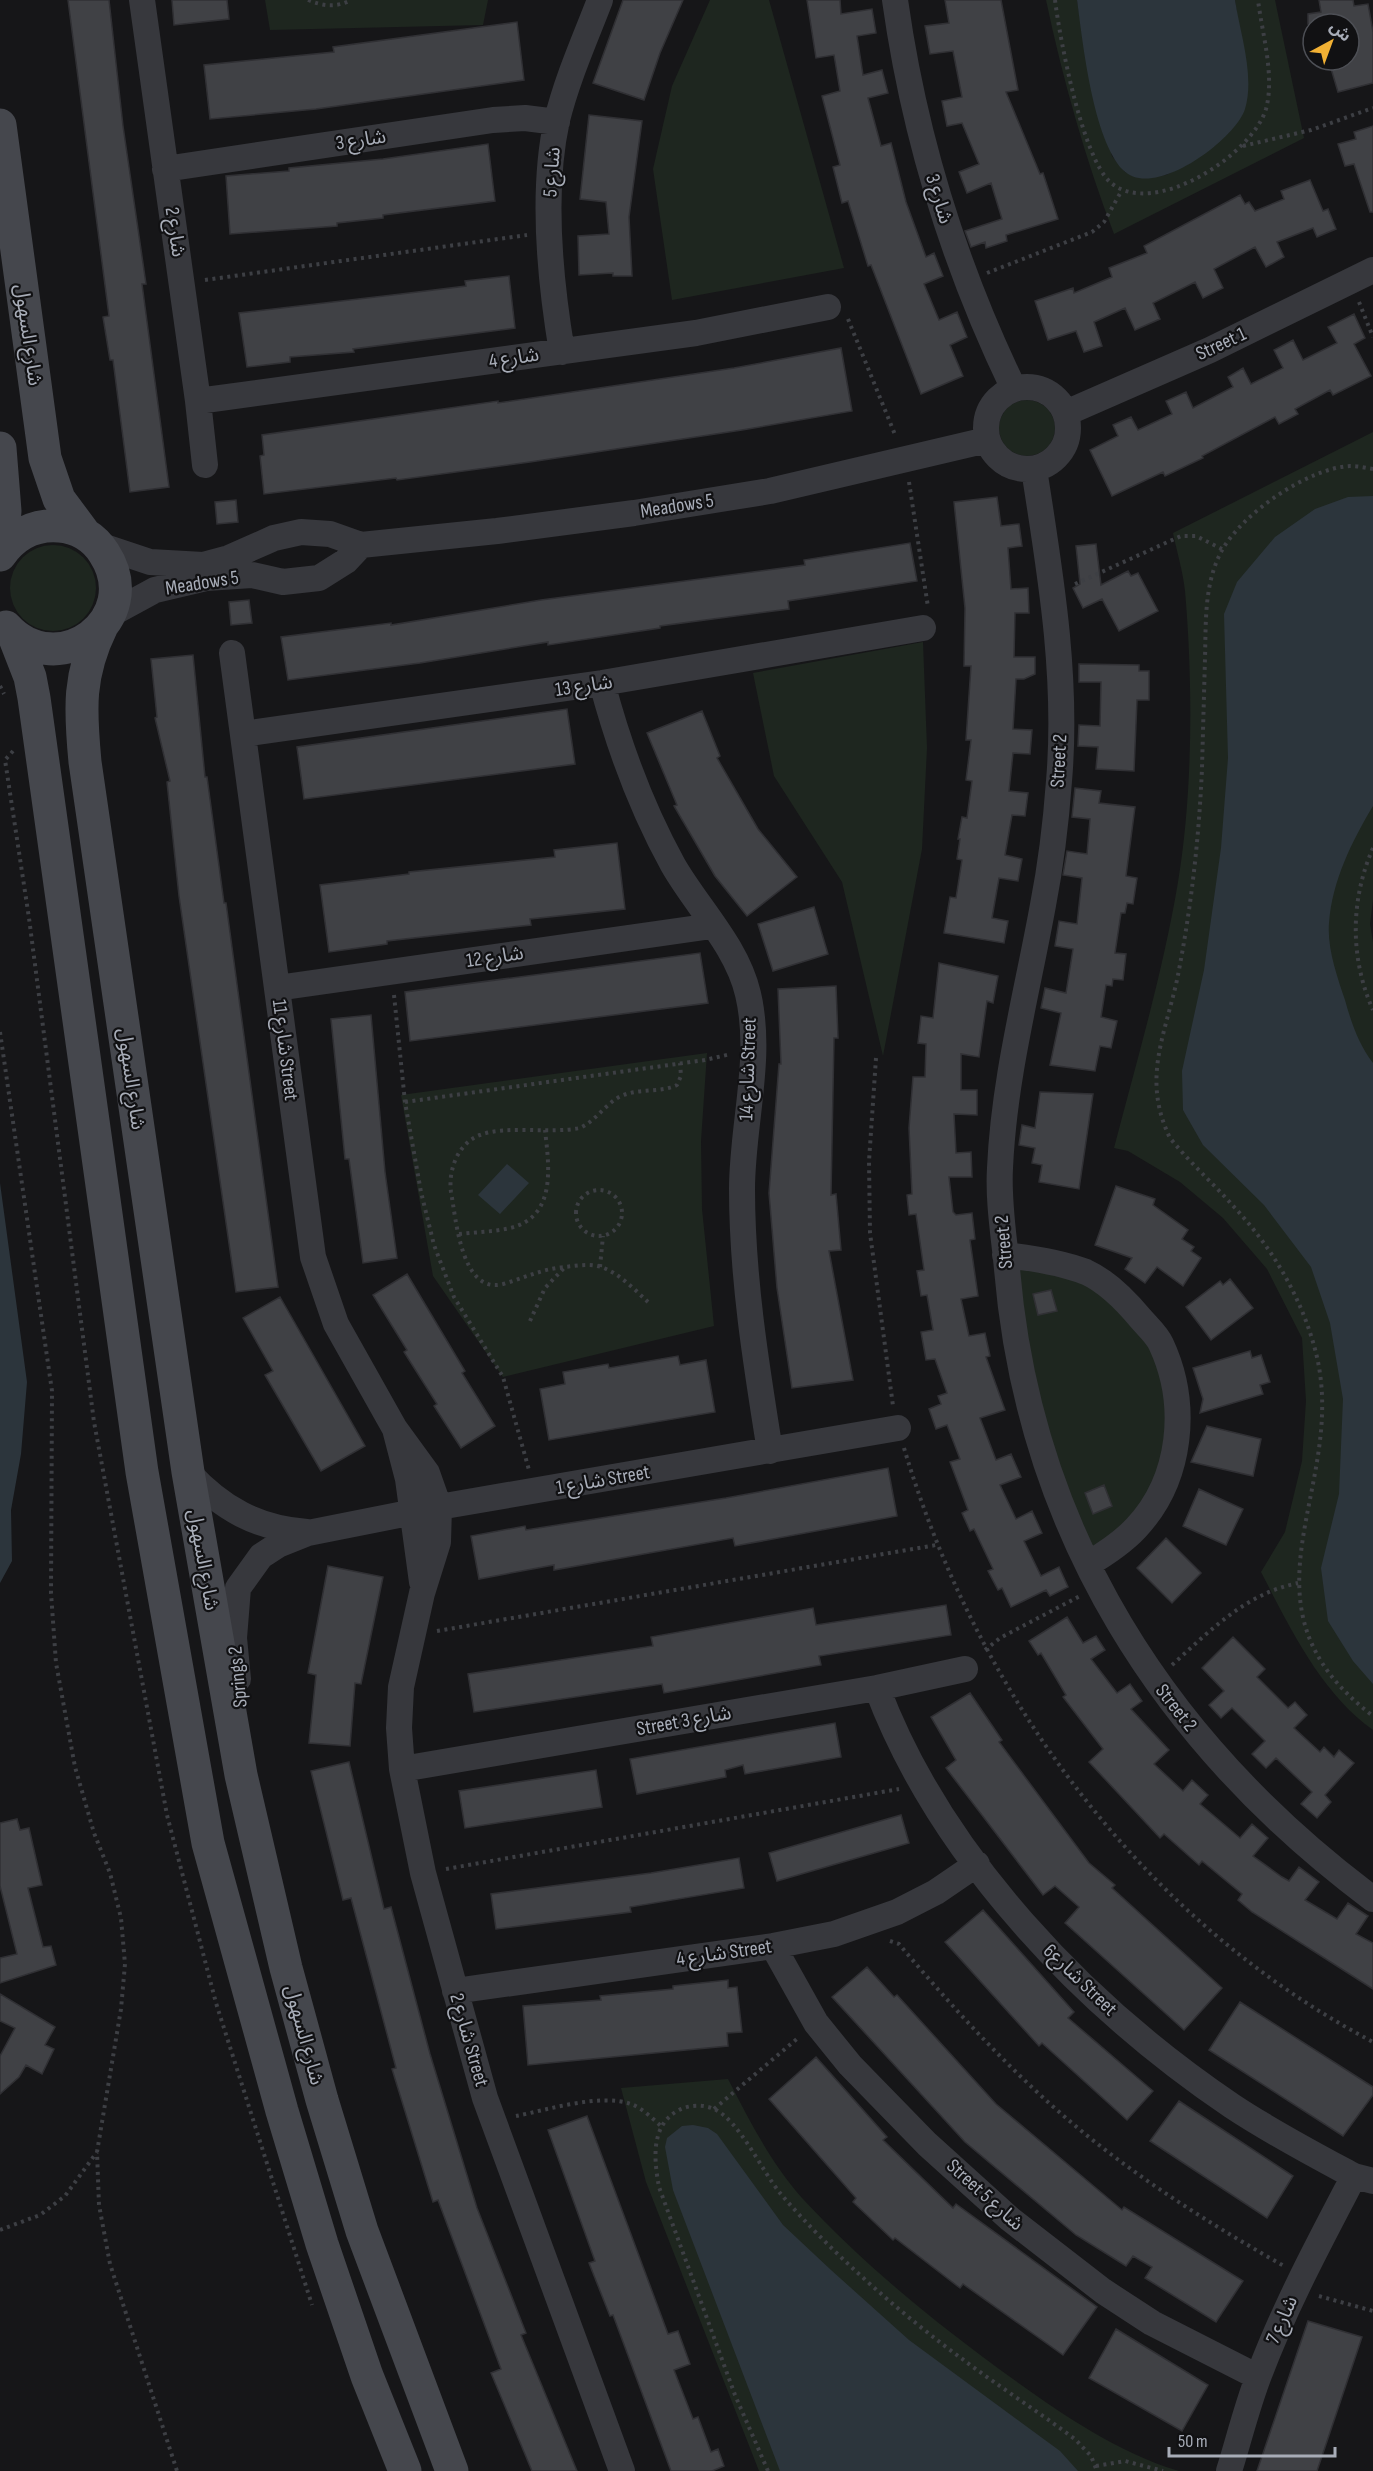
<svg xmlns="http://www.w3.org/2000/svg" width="1373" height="2471" font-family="'Sofia Sans Condensed','Noto Sans Arabic',sans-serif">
<rect width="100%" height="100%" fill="#161618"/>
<path fill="#1e261f" d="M265,0H488L483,25L270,30Z
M710,0H769L844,268L672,300L653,169L672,86Z
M1046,0H1077L1084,45L1112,156L1125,172L1136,177L1166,175L1190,163L1216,144L1247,91L1235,0H1275L1304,138L1114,234C1085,158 1063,80 1046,0Z
M999 428a28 28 0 1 1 56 0a28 28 0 1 1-56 0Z
M1373,432V900L1370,924L1373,942V1730C1321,1693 1290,1628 1261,1572L1285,1532L1302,1461L1306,1401L1302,1338L1267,1269L1223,1218L1180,1182L1128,1151L1114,1148C1137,1060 1163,972 1178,882C1193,792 1193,682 1185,591C1183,572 1177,552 1173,533Z
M10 588a43 43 0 1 1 86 0a43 43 0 1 1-86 0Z
M923,642L927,748L922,849L883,1056L842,882L774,776L753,673Z
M707,1053L701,1141L702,1209L714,1326L503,1377L433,1276L401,1095Z
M1005,1255L1122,1297L1175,1382L1155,1502L1088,1564L1063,1508Z
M728,2079C749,2120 771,2163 802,2198C865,2266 938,2325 1013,2379C1065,2416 1117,2452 1179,2471H759L646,2182L621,2088Z"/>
<path fill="#2c353c" d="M1077,0H1235C1240,33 1255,76 1245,109C1235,140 1153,201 1123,170C1093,139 1083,44 1077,0Z
M1373,496V806C1352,841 1332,881 1329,923C1327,948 1337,976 1345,1000C1351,1022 1359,1045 1373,1063V1684L1353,1661L1328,1621L1321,1568L1339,1494L1343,1399L1330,1323L1311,1267L1264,1205L1203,1145L1183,1110L1182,1071L1204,970L1221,848L1228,758L1224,614L1237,582L1275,537L1315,509L1348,497Z
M507,1164L529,1183L500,1214L478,1195Z
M0,1183L27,1382L21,1454L11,1510L12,1561L0,1583Z
M693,2125L708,2128L717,2134L783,2225L831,2270L909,2340L1060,2451L1078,2471H780L673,2190L665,2147L667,2138L682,2126Z"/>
<path fill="#404145" stroke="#303034" stroke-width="1.5" d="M68,0H109L123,126L146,284H142L169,487L130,492L113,360H110L103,317L109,316Z
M172,0H227L229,19L174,25Z
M623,0H683L660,53L644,100L593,83Z
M807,0H840L841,14L872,9L876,33L857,36L863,75L882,70L888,93L868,98L881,146L891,143L906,202L926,257L934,253L943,276L924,284L939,320L957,312L967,337L950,345L963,376L921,394L871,265L868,266L848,201L842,203L833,167L840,165L822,96L840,91L834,55L816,58Z
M945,0H1001L1018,90L1006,92L1040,174L1043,173L1058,219L1006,235L1007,241L986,248L985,242L971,247L965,231L1002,219L991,183L967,193L959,172L979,164L962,123L947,126L942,101L962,97L953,51L930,54L925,26L949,23Z
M1319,0H1353L1354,6L1368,4L1373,32V83L1338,92L1329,62L1349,60V24H1308V14L1321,12Z
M517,22L524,80L316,109L210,119L204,65L334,52L333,47Z
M589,115L642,121L629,217L632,276H613V273L579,275L578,236L609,234L606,202L580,199Z
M1373,126V212H1370L1354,164L1345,166L1338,144L1356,139L1354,132Z
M488,144L495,201L383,215V218L337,223V226L230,234L226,176L289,171V168L383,159Z
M1310,180L1323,211L1328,209L1336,229L1317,237L1313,228L1277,242L1284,257L1266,267L1255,247L1214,269L1223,288L1203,298L1195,282L1153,303L1160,319L1135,330L1125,308L1094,322L1102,346L1084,352L1076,331L1048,340L1035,301L1073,288L1074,293L1112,277L1109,268L1147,253L1144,246L1240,195L1245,204L1249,202L1255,211L1284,199L1281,191Z
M509,276L515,328L353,349L354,352L290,357V362L247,367L239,313L401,294L466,286L465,281Z
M1354,314L1365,338L1354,344L1371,376L1333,395L1330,390L1295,409L1298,414L1279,424L1275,417L1202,456L1203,458L1165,476L1163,472L1112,496L1090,450L1118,436L1113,425L1131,417L1138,430L1172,414L1166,401L1186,392L1193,408L1233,387L1228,377L1243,368L1251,384L1283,368L1274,350L1293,340L1303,360L1337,343L1328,327Z
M841,348L852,411L742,430L530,462L397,480L396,478L264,494L260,456L264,455L262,435L498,401V403L734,368Z
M997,497L1001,526L1019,524L1022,546L1008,548L1011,589L1028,588L1029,613H1015L1014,657H1035V674L1024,679H1016L1013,729L1032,730L1030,754L1013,753L1009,791L1028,793L1025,816L1012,815L1005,855L1022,859L1018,881L999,878L992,918L1008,921L1004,943L944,933L950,897L956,898L962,860L957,859L960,839H958L962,817L967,818L972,781L966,780L971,740H966L971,666H964L965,608L954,502Z
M236,500L238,522L217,524L215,502Z
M910,543L917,581L788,601L789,609L660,626V628L548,645V642L420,663L288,680L281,637L391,623V625L541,600L805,565L804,560Z
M1096,544L1101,585L1128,571L1131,576L1138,573L1158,611L1119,631L1102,599L1083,608L1073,588L1080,584L1076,546Z
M249,600L252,623L231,625L229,602Z
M193,655L205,777H207L224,903H226L278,1287L236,1292L179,896L167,782L170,781L155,718L157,717L151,659Z
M1079,664L1139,665V671H1149V700H1137L1134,771L1096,769L1098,747L1078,746L1079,725L1100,726L1101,682H1079Z
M567,709L575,764L304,799L297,747Z
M702,711L720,756L717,758L758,829L797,877L747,916L715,876L674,806L677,805L647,733Z
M1075,788L1101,791L1099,803L1135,807L1126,876L1137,878L1133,904L1127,903L1125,913H1121L1115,953L1126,954L1123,980L1113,979L1112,986L1106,985L1101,1017L1117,1021L1111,1048L1100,1046L1095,1071L1050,1065L1061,1013L1041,1008L1045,988L1066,993L1073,949L1055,946L1059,921L1077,924L1082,878L1063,875L1067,851L1087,854L1090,819L1072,817Z
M617,843L625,909L530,919L531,925L387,941V944L329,952L320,885L409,874V872L555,857L554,850Z
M814,907L828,954L773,971L758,924Z
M700,953L708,1003L410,1041L405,992Z
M939,963L998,976L993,1003L987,1001L979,1057L961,1054V1090H977V1115L954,1114L956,1153L971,1152L972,1177H949L953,1212L956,1215L972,1213L975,1239L970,1240L978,1296L961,1299L969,1336L985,1333L990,1356L986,1357L1005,1410L980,1418L996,1460L1011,1454L1021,1477L1000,1485L1016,1519L1032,1511L1042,1533L1024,1541L1041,1576L1059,1567L1068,1587L1050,1596L1046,1590L1011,1607L1002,1588L998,1590L988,1571L993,1569L974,1529L970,1531L962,1513L968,1510L950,1462L960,1459L947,1425L936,1429L929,1409L941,1404L938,1396L947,1393L935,1359L926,1360L921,1332L933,1330L927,1295L921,1296L917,1271L924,1270L916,1214L909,1215L907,1195L912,1194L909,1128L913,1077H925L926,1044L918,1043L921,1016L933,1018Z
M836,986L838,1038H834L831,1195L836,1194L841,1250L829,1251L853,1380L792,1388L777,1288L769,1193L779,1064H781L778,989Z
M371,1015L385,1172L397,1258L363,1263L349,1159H345L331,1019Z
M1040,1092L1093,1094L1079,1189L1039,1182L1042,1165L1032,1163L1035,1148L1019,1145L1022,1125L1035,1128Z
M1116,1186L1155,1199L1153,1205L1188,1230L1182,1239L1194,1247L1191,1251L1201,1258L1183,1286L1157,1267L1145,1283L1125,1269L1132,1258L1095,1245Z
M407,1274L465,1371L462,1373L495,1426L461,1448L434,1406L437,1404L404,1352L407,1350L373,1295Z
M1230,1279L1253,1308L1211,1340L1186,1307L1220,1281L1223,1285Z
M1051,1290L1057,1311L1038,1315L1033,1294Z
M280,1297L365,1446L321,1471L265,1375L273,1371L243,1318Z
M1250,1351L1252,1358L1261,1355L1270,1382L1260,1385L1263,1394L1200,1413L1203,1399L1193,1368Z
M678,1356L680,1365L706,1360L715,1412L549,1440L540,1389L565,1384L563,1372L608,1364L609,1368Z
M1207,1426L1261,1439L1253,1476L1191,1462Z
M888,1468L897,1516L735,1546L733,1538L554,1570V1565L479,1579L471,1536L525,1526L526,1530L726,1498Z
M1104,1485L1112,1506L1093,1514L1085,1493Z
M1199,1489L1243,1509L1226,1545L1183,1526Z
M1166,1538L1201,1573L1172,1603L1137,1568Z
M328,1566L383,1577L361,1684L355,1683L350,1746L309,1743L316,1675L308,1673Z
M946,1605L951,1635L819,1656L821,1665L664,1693L662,1684L474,1712L468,1674L653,1646L651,1637L813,1608L816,1625Z
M1067,1617L1083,1643L1096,1636L1105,1650L1091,1659L1117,1693L1130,1684L1142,1701L1131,1709L1169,1750L1154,1764L1183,1791L1192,1780L1208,1795L1200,1804L1240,1838L1252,1824L1268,1838L1253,1856L1282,1877L1289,1881L1299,1867L1319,1882L1305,1900L1337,1919L1348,1903L1368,1916L1356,1934L1373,1943V1989L1252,1912L1238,1900L1242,1894L1202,1861L1199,1865L1164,1834L1160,1838L1089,1762L1103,1749L1063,1697L1066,1695L1041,1653L1038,1655L1029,1641Z
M1233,1637L1265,1669L1257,1677L1288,1708L1295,1702L1307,1715L1294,1728L1320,1752L1324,1747L1334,1757L1339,1750L1354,1763L1325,1795L1331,1802L1317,1818L1301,1804L1312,1792L1276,1758L1266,1768L1252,1754L1265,1741L1232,1708L1221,1718L1209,1705L1224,1691L1202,1668Z
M970,1693L1002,1740L999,1742L1089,1863L1115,1885L1112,1888L1222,1988L1184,2030L1065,1923L1079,1907L1055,1886L1043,1895L946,1768L956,1760L931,1717Z
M835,1723L841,1757L745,1774L743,1765L725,1770L726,1777L637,1794L630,1759Z
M349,1762L384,1909L391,1907L430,2054L477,2208L526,2333L521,2335L577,2471H532L491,2373L501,2369L438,2200L433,2202L392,2069L396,2068L351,1898L343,1900L311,1771Z
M596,1770L602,1807L465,1828L459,1791Z
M901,1815L909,1843L777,1881L769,1853Z
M17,1819L20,1830L29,1828L42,1885L28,1888L43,1947L51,1946L56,1965L0,1983V1958L17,1954L0,1886V1823Z
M739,1858L744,1888L630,1907L631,1912L496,1929L491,1894L651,1873Z
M983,1910L1074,2012L1068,2018L1153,2091L1127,2120L1042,2043L1039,2046L945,1942Z
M867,1967L894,1997L897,1995L996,2104L1122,2210L1124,2207L1243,2281L1216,2322L1145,2278L1152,2267L1133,2256L1126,2266L1076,2235L965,2142L832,1997Z
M728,1980V1988L737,1987L742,2032L727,2033L728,2046L528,2065L523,2006L601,2000L600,1996L673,1989V1986Z
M0,1994L55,2027L45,2045L54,2049L42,2074L26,2065L19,2077L0,2094V2056L15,2028L0,2021Z
M1240,2002L1373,2087V2095L1343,2136L1209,2050Z
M816,2057L887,2137L883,2140L953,2208L956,2204L1097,2307L1063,2355L963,2284L960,2288L895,2238L893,2240L853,2202L856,2198L769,2099Z
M1179,2101L1293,2176L1267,2218L1150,2141Z
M587,2116L668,2334L678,2331L690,2364L674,2370L693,2419L698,2417L711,2452L718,2449L724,2466L712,2471H671L613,2315L610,2316L589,2263L595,2261L548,2130Z
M1308,2321L1362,2337L1354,2361L1317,2471H1257Z
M1116,2329L1208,2385L1182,2431L1089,2378Z"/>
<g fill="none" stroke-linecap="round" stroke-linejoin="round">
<path stroke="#3d3f44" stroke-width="4" stroke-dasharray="3 4.5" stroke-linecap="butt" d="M308,0C323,6 336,8 351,0
M1055,0C1060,40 1082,156 1110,182C1153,220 1252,155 1266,109C1275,76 1262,33 1258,0
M1243,146L1311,130L1373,108
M987,273L1092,232L1104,222L1122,190
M205,280L527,235
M1359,302L1373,337
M848,319L896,437
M1373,469C1366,468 1358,466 1350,466C1308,468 1241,514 1221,552C1204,585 1206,622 1205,658C1204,695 1203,731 1202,768C1199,839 1191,910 1177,980C1164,1038 1142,1080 1170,1138C1190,1163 1214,1184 1235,1208C1273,1249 1302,1298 1316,1353C1350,1489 1226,1604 1373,1716
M909,482L928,607
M1075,584L1181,536H1196L1222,549
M0,686L4,694
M13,751L5,760L29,918L94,1422L167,1815L216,2003L312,2305
M1373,848C1350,900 1350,959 1373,1010
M394,995L405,1102L421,1192L434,1245L454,1297L503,1377L529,1470
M0,1032L52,1391L51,1593L56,1663L75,1767L94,1833L110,1873L121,1918L125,1964L121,2009L97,2152L99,2205L110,2264L177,2471
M876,1058L869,1161L870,1233L893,1406
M405,1102L705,1060L731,1054
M576 1213a23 23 0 1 1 46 0a23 23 0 1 1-46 0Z
M459,1234C476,1232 494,1232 510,1228C557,1217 549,1166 545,1130
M600,1267L603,1236
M648,1302C634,1289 619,1273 601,1267C589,1263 576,1266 564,1267C542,1269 524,1278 503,1284C461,1295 456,1218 451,1192C448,1170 458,1143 480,1135C506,1125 551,1134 580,1128C597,1120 605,1104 621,1096C639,1088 660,1093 677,1085L681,1076L680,1063
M530,1321L545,1288L565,1267
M904,1448C978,1696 1142,1920 1373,2042
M437,1631L936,1545
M985,1650L1000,1638L1080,1596
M1172,1665C1211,1630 1245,1594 1298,1583
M446,1869L899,1789
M890,1941L899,1944C963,2020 1032,2095 1112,2155C1166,2196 1224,2232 1284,2266
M714,2109L798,2038
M516,2116C547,2110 600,2093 631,2104C642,2108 652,2118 661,2126
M0,2230L40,2215L65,2196L97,2152
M1319,2296L1373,2311
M1096,2466L1125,2461L1163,2471
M768,2471L735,2395L659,2187C654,2160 650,2125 679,2110C689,2105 703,2104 714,2109C739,2120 762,2171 780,2193C829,2251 903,2316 965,2361C1001,2388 1039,2412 1076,2440L1091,2456L1097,2471"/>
<path stroke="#37383d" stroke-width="26" d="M142,0L198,401L205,465
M895,0C914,136 954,265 1014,389
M165,169L493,120L525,118L557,122
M562,352C550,280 541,192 557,120C567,79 585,39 600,0
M986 428a41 41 0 1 1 82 0a41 41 0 1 1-82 0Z
M198,401L696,333L828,307
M1066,413L1210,350L1373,270
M1034,469C1050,572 1068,676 1059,781C1056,822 1051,864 1043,905C1027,993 1004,1078 1000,1168C998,1202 1004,1236 1007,1269C1029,1532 1164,1743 1373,1899
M99,545L150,562L203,565L229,558L274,538L301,532L330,534L361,545L497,531L634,513L770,491L987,440
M109,615L155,590L206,578L252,575L283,582L319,578L346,561L361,545
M232,653L313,1257L336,1324L395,1429L408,1479L422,1582
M602,683C619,747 641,807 673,865C697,907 737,946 748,994C763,1057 742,1125 742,1189C742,1277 756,1364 770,1451
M243,734L602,683L923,628
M277,988L712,926
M1005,1255C1033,1258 1060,1262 1086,1272C1108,1282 1126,1301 1141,1319C1148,1327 1157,1335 1161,1344C1189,1404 1182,1479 1136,1528C1122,1543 1105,1554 1088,1564
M395,1429L427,1473L439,1507L438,1542L422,1593L401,1687L399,1728L402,1769L423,1873L485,2098L622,2471
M188,1472C222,1509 257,1528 307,1532
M238,1679L234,1638L238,1588L261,1556L278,1545L308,1533L439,1507L898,1428
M877,1688C940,1856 1084,2006 1232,2106C1271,2132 1313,2154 1354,2176L1373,2181
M402,1769L877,1688L965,1669
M773,1946L816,2023L850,2065L927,2144L1010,2219L1103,2291L1152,2323L1258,2377
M455,1991L773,1946L834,1934L897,1912L936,1892L977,1864
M1229,2471C1239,2439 1247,2406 1259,2375C1285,2306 1320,2241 1354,2176"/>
<path stroke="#45474d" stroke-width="33" d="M0,125L45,458L59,499L85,534
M0,448L5,511L1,553
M0,555C14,535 34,524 59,526C77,527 94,537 104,553C147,619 58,684 6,627
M102,626C78,675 80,709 85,762L188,1472L241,1775L286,1968L322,2100L362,2231L452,2471
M14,636L30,677L34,698L142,1472L208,1843L282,2111L322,2244L367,2376L405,2471"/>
</g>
<g text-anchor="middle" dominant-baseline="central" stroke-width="4.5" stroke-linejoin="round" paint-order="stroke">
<g font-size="20" fill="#a8adb8" stroke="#111113">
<text transform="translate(361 140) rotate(-8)">شارع 3</text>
<text transform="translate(552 172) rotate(-86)">شارع 5</text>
<text transform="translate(939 199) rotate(73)">شارع 3</text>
<text transform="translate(175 232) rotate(82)">شارع 2</text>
<text transform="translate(28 335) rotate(82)">شارع السهول</text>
<text transform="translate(1221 344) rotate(-25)">Street 1</text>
<text transform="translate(514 358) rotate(-8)">شارع 4</text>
<text transform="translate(677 506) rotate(-9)">Meadows 5</text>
<text transform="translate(202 583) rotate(-9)">Meadows 5</text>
<text transform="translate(584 686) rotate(-8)">شارع 13</text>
<text transform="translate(1059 761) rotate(-87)">Street 2</text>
<text transform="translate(495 957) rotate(-8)">شارع 12</text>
<text transform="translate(285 1050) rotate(83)">شارع 11 Street</text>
<text transform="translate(748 1069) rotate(-88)">شارع 14 Street</text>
<text transform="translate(131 1079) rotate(82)">شارع السهول</text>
<text transform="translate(1004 1242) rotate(-95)">Street 2</text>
<text transform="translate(603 1480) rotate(-10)">شارع 1 Street</text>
<text transform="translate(203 1560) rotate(80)">شارع السهول</text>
<text transform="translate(238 1677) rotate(-95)">Springs 2</text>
<text transform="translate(1176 1708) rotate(52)">Street 2</text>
<text transform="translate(684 1721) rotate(-10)">Street شارع 3</text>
<text transform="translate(724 1953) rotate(-8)">شارع 4 Street</text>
<text transform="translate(1080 1980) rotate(44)">شارع6 Street</text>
<text transform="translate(304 2035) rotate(75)">شارع السهول</text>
<text transform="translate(469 2040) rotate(74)">شارع 2 Street</text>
<text transform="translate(985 2195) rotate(42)">Street شارع 5</text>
<text transform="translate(1282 2320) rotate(-66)">شارع 7</text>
</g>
</g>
<g transform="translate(1331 42) rotate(41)"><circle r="28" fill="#111113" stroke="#4d4f55" stroke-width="1.5"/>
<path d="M0-4.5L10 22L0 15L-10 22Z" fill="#f2b134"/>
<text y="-9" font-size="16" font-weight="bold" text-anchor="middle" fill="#a8adb8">ش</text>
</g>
<path d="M1169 2447v9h166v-9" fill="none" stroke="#a8adb8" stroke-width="3"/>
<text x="1178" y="2447" font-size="18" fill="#a8adb8" stroke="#111113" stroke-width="4.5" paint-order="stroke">50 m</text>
</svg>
